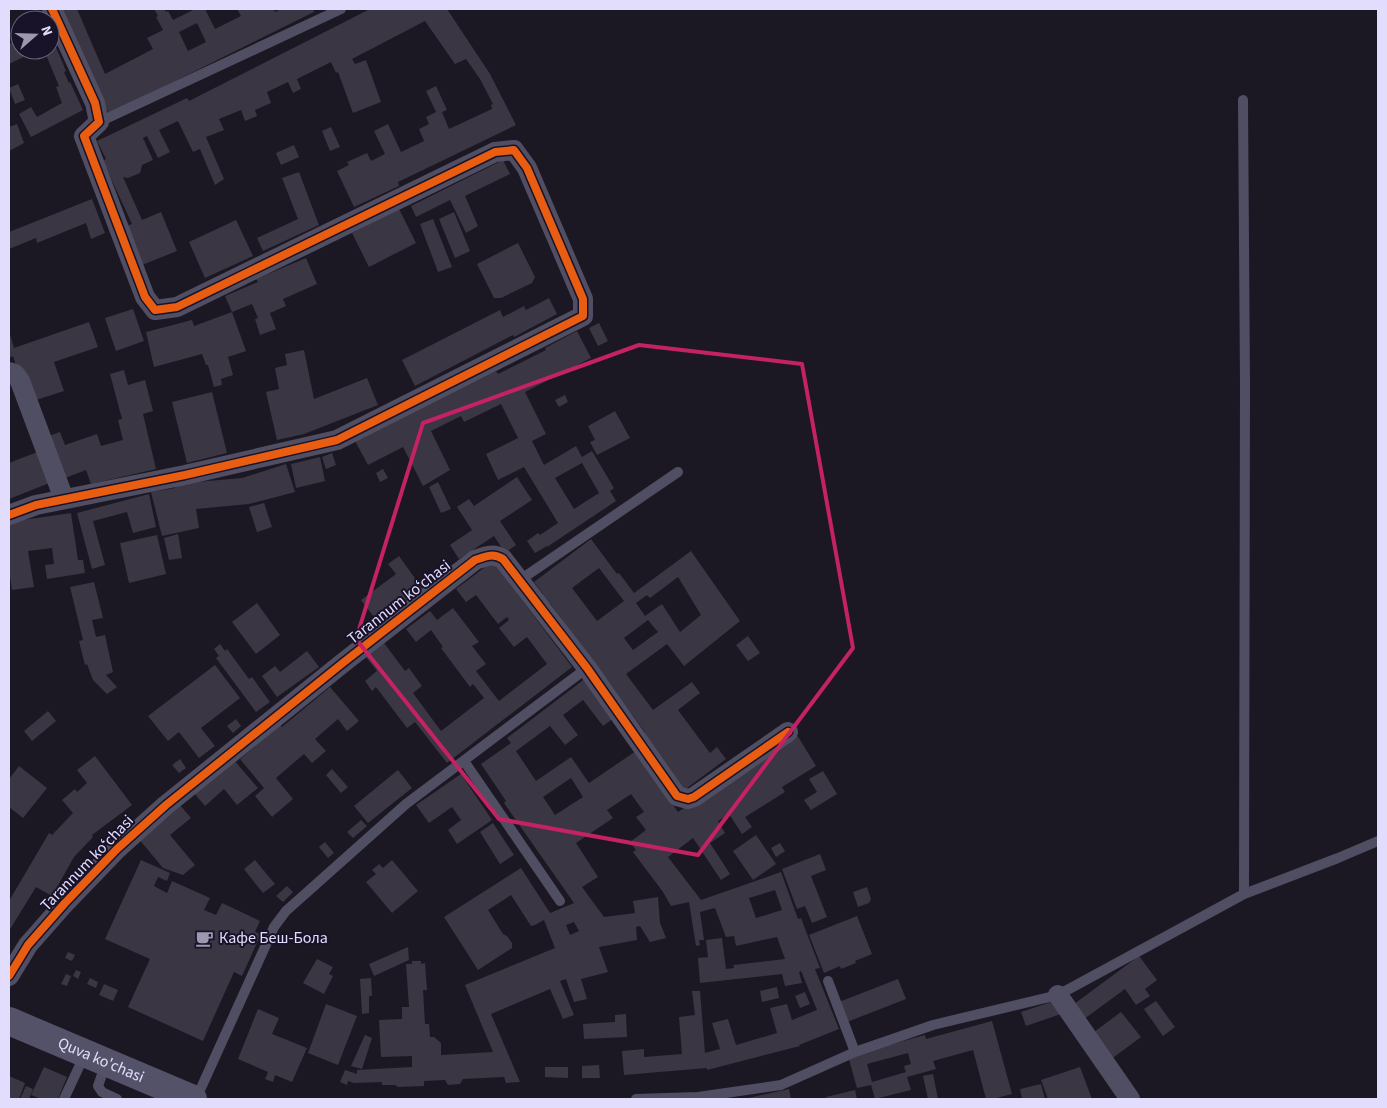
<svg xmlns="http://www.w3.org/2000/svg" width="1387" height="1108" font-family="'Source Sans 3',sans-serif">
<rect width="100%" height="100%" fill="#1b1823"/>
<path fill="#3a3644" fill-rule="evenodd" d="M62,9H77L105,74L153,49L147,38L163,30L156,17L158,16L154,9H164L166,12L168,11L173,20L195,9H205L215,29L241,16L237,9H273L275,12L282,9H313L314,12L109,114L92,80ZM197,23L206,42L188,51L179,32Z
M370,9H447L490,74L516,125L398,182L399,186L354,207L337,171L349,165L347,162L367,153L371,161L385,154L374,131L388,124L401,152L424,141L419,129L429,124L426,117L436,112L426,91L436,86L447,110L442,112L449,129L492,109L491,105L493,104L480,79L466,59L455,64L425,21L352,59L355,64L366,60L381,102L353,113L338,72L336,73L331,62L297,79L301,89L293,93L288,82L267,92L271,103L255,110L257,116L245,121L241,110L219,119L224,130L206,137L224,179L215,185L200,149L193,152L178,121L159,130L170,152L158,158L147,136L143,138L153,160L142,165L140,173L128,178L123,177L142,220L161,212L177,251L142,265L126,226L132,224L103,161L106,159L97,141L187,98L189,101Z
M50,33L66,71L64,72L69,83L70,82L83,110L31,137L19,114L31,107L37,117L62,103L56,87L59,86L44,50H50Z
M20,39V50H38L9,64V44Z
M18,84L25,100L15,104L9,88Z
M17,124L24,143L9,151V127Z
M331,127L340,147L330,151L322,131Z
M294,145L299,157L281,165L276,153Z
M503,160L510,174L465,196L478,226L466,233L450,200L416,217L411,206Z
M299,172L319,225L263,251L257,238L298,219L282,178Z
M92,199L105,233L91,239L86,223L37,243L36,238L9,249V232Z
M399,209L416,243L369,267L352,233Z
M454,212L470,251L455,258L439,219Z
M433,219L452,267L438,272L420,224Z
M236,220L253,256L205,278L189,242Z
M518,243L535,277L532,283L501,298H494L477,264Z
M306,258L317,284L283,299L286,306L270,313L276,329L260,335L255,319L258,318L252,304L232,312L246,351L228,357L233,375L221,379L222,385L214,387L208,365H206L202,354L154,367L146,332L192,320L194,326L232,312L225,296L258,282L256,279Z
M549,298L557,314L514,337L513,335L415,386L402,360L500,310L503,317L524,306L526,310Z
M133,309L144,341L116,351L105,318Z
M89,322L98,347L54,362L64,391L36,400L20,379L13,356L9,358V331L14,348Z
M599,323L608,341L598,346L589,328Z
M577,331L591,358L525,392L546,434L532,441L544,465L576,446L582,457L592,451L614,488L610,491L616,501L547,547V546L535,553L527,541L538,533L540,535L558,523L524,467L498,480L486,454L518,438L501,404L464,422L461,416L431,431L450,470L423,486L403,447L368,465L355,441L496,371L498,374L546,350L545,348ZM582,463L599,493L574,509L555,478Z
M304,350L314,399L367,378L378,405L304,434L277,440L266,392L279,389L275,368L287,365L285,354Z
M124,370L128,385L145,380L153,411L143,414L156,469L91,484L86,470L60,480L46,437L60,432L65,445L97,434L101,446L123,440L118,420L122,419L110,374Z
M212,392L227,453L187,463L172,402Z
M565,395L568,402L559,407L555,400Z
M615,411L630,438L597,455L590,442L595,440L588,426Z
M40,451L52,482L9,499V463Z
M332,453L336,465L326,469L322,457Z
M320,457L325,481L296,488L291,464Z
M286,464L295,492L249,504L196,509L199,528L162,536L151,492L175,488L174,484L242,478Z
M383,469L388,478L380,482L376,473Z
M517,477L532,500L500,521L516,545L505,553L494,536L459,559L450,545L472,530L457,507L469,499L474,506Z
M438,482L451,509L441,513L429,487Z
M149,494L156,527L133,533L127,512L93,521L105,565L92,569L77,513Z
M264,503L272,527L257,532L249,507Z
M71,513L78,560H83L85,573L47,579L45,565L54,564L52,548L28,551L34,587L12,590L9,569V522Z
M178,534L182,558L169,560L164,538Z
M157,535L166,574L129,583L120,543Z
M591,539L617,574L619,573L634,593L691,551L740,621L684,666L667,644L626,674L653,710L692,682L700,693L678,710L710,753L717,747L726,759L683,791L642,735L645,732L550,603L548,605L541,596L543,594L534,582ZM599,568L624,601L597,621L572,588ZM678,577L701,615L680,632L662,604L645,616L636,603L647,595L650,598ZM648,620L658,632L633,650L624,638Z
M399,556L422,588L377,621L361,600L396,574L388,564Z
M493,561L572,667L447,763L415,722L407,728L376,687L372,691L365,681L377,671L366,657L384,643L405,671L409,668L422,686L413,693L441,731L484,698L473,684L470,687L441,648L443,647L431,630L416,642L406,629L430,611L437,620L453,608L479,642L472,646L486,664L476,671L499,701L547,664L527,637L514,647L499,628L509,620L507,617L498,624L476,595L466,602L456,589Z
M94,582L103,618L92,620L96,637L105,635L113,672L106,675L117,687L107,694L93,680L87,664L85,665L79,641L83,640L70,587Z
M257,603L280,635L256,654L232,622Z
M748,636L760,653L748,661L736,645Z
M220,644L225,651L227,649L249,679L252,677L270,702L256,712L216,658L219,656L214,649Z
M307,651L319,667L277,697L262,676L275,666L280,672Z
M215,665L240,698L201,728L215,746L199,758L179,732L168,741L148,716Z
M586,678L614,718L603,726L583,700L563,715L578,735L565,745L550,726L516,751L536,781L571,757L589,783L636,751L678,812L797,735L816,766L782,787L785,792L745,817L752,827L742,834L729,814L718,821L725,833L710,843L730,874L721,880L693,838L668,857L701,900L781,872L798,919L801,918L820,968L815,969L839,1029L799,1045L800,1046L707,1070V1068L624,1075L622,1051L644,1049V1057L682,1054L679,1017L695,1015L692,991H700L705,1053L720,1049L712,1023L728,1019L736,1045L777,1033L770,1008L787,1004L792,1020L817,1010L801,971L799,972L802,983L785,986L782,974L700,983L698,958L708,957L706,940L722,938L726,969L734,968L733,965L785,959L777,937L736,946L734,936L726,937L715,908L700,912L704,940H699L700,945L696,946L689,902L671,906L663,892L633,852L636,850L630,842L646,830L636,817L644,812L631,794L607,810L613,818L576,843L598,877L582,887L604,917L635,913L633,901L658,897L660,923L666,938L650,942L640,926L636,927L637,940L599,947L608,972L581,979L587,999L574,1002L566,979L560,981L574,1015L563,1019L550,989L491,1014L520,1082L506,1083L504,1077L463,1079L460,1084L448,1085L445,1080L424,1081V1086L398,1087L395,1085H382V1082L354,1083L348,1081L347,1085L340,1082L345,1070L357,1074V1070L412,1067V1056L381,1057L379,1020L402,1019V1007H409L406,964H412V961H421V964L425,963L427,990H423L425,1024H429L430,1037H434L441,1043V1055L493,1052L465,985L555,948L544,920L535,925L531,926L511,895L488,910L503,934L507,936L512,943V948L478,970L444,917L521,868L550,913L574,903L504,803L506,801L481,764L511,743L507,738ZM571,778L583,797L555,815L543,797ZM775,890L782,910L756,918L749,898ZM574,922L579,931L570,935L566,925Z
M330,687L359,721L347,731L338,719L315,739L326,751L312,763L304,754L276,778L293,799L272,817L255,796L264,788L240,759L280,725L282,727Z
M48,711L56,721L32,741L24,731Z
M236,719L241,726L233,733L227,726Z
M95,756L132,805L92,835L93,837L74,857L52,896L36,887L9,931V901L49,833L52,835L73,813L62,800L75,789L77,792L87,783L77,770Z
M180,759L186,768L179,773L172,765Z
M233,759L258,788L237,805L224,789L205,806L194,793Z
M19,766L47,788L23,818L9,807V779Z
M332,769L348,787L341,793L326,775Z
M398,770L412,788L368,823L354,806Z
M823,771L837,794L811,810L804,800L817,792L809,779Z
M461,774L492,820L457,844L448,830L461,820L452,807L429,823L416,805Z
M179,804L191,818L170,835L195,865L183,875L163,868L138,838Z
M361,820L367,826L353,838L347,832Z
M493,823L514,855L500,864L480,832Z
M756,835L776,864L753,880L733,851Z
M325,842L334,853L328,858L319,847Z
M780,843L785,851L776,857L771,848Z
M820,854L826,870L811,876L827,917L812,923L805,906L797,909L782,869Z
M141,860L170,873L167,881L158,877L154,886L167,893L172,881L210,898L204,910L216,915L222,903L260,921L255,932L261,934L242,976L234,972L203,1041L128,1007L150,959L105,939Z
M255,860L275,884L263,893L244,869Z
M392,860L418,891L392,913L366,882L376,874L372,870L379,864L383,868Z
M287,886L293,892L283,902L276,896Z
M867,887L871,899L869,903L858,907L853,892Z
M857,916L872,954L855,961L856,963L841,969L840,966L824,973L809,935Z
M408,947L409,960L374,976L369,964Z
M68,952L75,955L72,961L65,958Z
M1139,956L1157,980L1145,989L1150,996L1136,1005L1125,989L1080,1022L1070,1007Z
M317,959L333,967L329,974L333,976L324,994L303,983Z
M76,970L81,972L78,979L73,976Z
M66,974L71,976L67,986L61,984Z
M90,978L98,982L96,988L87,984Z
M371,978L372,996H369V1013L362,1014L360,979Z
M898,979L906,999L847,1022L839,1002Z
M104,984L118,990L113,1001L99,995Z
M777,987L779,998L762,1002L760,991Z
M805,992L810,1004L800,1008L795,996Z
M1057,1000L1061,1014L1026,1026L1021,1012Z
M1156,1001L1175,1027L1163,1036L1144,1009Z
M326,1004L357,1016L338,1065L308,1053Z
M258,1009L279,1018L272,1034L307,1048L292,1082L275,1075L273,1082L265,1079L268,1072L238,1059Z
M1121,1012L1141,1037L1110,1060L1090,1035Z
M626,1014L627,1037L584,1039L583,1024L615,1022V1015Z
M992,1021L1012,1094L993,1099H986L973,1050L933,1061L936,1069L907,1077L911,1090L875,1099L871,1085L857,1088L848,1056L925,1035L926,1039ZM908,1053L911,1064L904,1066L906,1072L872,1082L867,1064Z
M365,1035L372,1038L362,1069L351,1066Z
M599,1065L600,1078H582V1066Z
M44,1067L67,1077L58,1099H41L31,1095Z
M545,1067H568V1078L545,1077Z
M1080,1067L1092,1099H1048L1041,1080Z
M933,1074L938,1099H928L923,1076Z
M9,1076L25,1083L19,1099H9Z
M1041,1084L1045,1099H1022L1020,1089Z
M26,1086L33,1089L29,1099H20Z
M789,1089L791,1099H749L748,1098Z
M855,1090L857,1099H826V1097Z"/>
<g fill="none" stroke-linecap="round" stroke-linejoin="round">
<path stroke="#504e62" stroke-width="10" d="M99,122L341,9
M520,580L678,472
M464,761L560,901
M1244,894L1338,858L1378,841
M828,981L855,1052
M106,1063L98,1086L102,1092L117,1099
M64,1099L85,1054
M196,1099L274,927L286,911L406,804L587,668
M636,1099L698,1097L781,1085L855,1052L933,1025L1058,995L1244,894L1245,385L1243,100"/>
<path stroke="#504e62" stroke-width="20" d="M9,372L15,374L20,381L64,499
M9,515L36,505L185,475L337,440L583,316V299L527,168L514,150L495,152L177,307L155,310L145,297L84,136L99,122L95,103L52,9
M9,976L28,945L65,903L117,849L166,805L344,662L475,560C486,556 493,553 503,559L587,668L677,796L688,799L694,797L788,732
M1058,995L1130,1099"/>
<path stroke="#545268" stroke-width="28" id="s1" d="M9,1021L193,1099"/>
<defs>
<path id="cycleway" d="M9,515L36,505L185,475L337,440L583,316V299L527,168L514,150L495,152L177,307L155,310L145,297L84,136L99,122L95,103L52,9
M9,976L28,945L65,903L117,849L166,805L344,662L475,560C486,556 493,553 503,559L587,668L677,796L688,799L694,797L788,732"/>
</defs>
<use href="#cycleway" stroke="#181328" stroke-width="11"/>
<use href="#cycleway" stroke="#e95d12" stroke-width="8"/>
</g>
<path fill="none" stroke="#c42263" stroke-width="4" stroke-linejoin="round" d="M639,345L802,364L853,648L698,855L499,819L356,639L423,423Z"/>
<defs>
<symbol id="cafe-bare" viewBox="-9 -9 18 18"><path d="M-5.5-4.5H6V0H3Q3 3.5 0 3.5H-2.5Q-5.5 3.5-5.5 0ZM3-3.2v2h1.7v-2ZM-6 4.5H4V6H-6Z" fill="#9c98b0" stroke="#181328" stroke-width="2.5" paint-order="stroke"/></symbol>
</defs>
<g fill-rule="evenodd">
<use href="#cafe-bare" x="192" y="926" width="25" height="25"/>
</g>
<g text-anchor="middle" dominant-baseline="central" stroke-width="4" stroke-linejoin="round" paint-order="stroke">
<g font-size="16" fill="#e2ddfc" stroke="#181328">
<text transform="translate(399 602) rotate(-38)">Tarannum koʻchasi</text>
<text transform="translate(87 863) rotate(-46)">Tarannum koʻchasi</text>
<text stroke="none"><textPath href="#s1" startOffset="100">Quva ko'chasi</textPath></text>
</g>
<g font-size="16" fill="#e2ddfc" stroke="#181328" text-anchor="start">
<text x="219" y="938">Кафе Беш-Бола</text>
</g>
</g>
<rect width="1387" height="1108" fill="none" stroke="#e2ddfc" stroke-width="20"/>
<g transform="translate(35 35) rotate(70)"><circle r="24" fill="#181328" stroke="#69647d"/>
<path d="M0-4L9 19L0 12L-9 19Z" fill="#9c98b0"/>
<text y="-8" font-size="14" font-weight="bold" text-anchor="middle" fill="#e2ddfc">N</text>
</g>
</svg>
